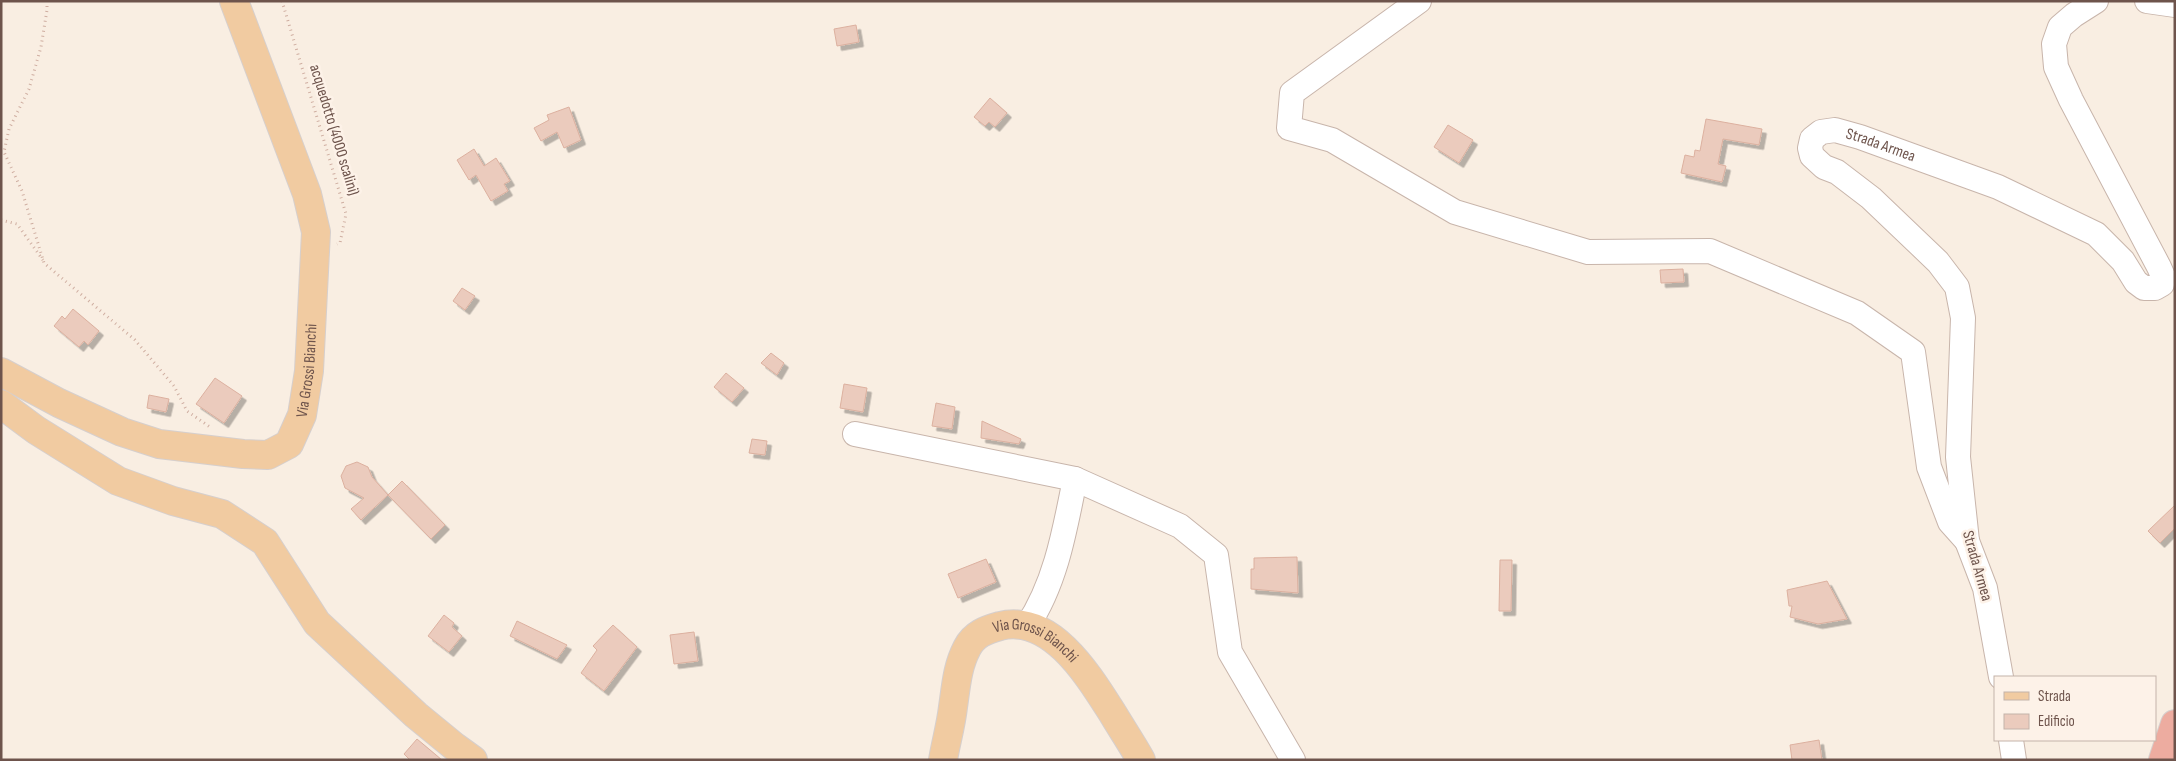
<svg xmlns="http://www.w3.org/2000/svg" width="2176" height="761" font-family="'Sofia Sans Condensed',sans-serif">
<defs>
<filter id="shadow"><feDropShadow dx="4.5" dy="4.5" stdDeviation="0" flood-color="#0004"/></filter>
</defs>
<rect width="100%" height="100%" fill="#f9eee2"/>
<path fill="#ebcbbd" stroke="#dcb09f" filter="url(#shadow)" d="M856,25L859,42L837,46L834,29Z
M990,98L1007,113L995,127L989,122L985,126L974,117Z
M569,107L581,140L564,148L557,132L541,141L534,128L549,120L547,115Z
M1706,119L1762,129L1759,145L1723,139L1718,164L1726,166L1722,182L1681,173L1685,155L1694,157L1695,150L1700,151Z
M1448,125L1473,140L1459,163L1434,147Z
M474,149L484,166L496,158L510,181L504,184L508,191L491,201L476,175L469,180L457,160Z
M1683,269L1684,282L1661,283L1660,270Z
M462,288L475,296L465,310L453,301Z
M73,309L99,331L88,345L84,341L79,347L54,326L62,316L65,319Z
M771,353L784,363L777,375L761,363Z
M726,373L744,388L732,402L714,387Z
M215,378L242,396L224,423L196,404Z
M844,384L867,388L863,412L840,408Z
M149,395L169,399L166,412L147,408Z
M936,403L955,407L952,429L932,426Z
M982,421L1021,439L1019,444L981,438Z
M752,439L767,441L765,455L749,453Z
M357,462L368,467L372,477L388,495L361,520L351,509L364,498L345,488L341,476L346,466Z
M402,481L445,525L431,539L388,495Z
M2175,505V528L2160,543L2148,531Z
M1297,557L1298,593L1251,589V569H1254V558Z
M986,559L996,582L958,598L948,574Z
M1500,560H1512L1511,611H1499Z
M1827,581L1847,619L1818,624L1790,617L1792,606H1789L1787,590Z
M444,615L454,623L452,627L462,636L449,652L428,636Z
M517,621L567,645L557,659L510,636Z
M613,625L637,647L604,691L581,673L597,650L593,646Z
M694,632L698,661L674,664L670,635Z
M417,739L442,760H410L404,754Z
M1819,740L1822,760H1792L1790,745Z"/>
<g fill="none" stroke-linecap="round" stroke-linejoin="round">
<defs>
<g id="minor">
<path d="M1419,1L1292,93L1289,128L1332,140L1455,212L1588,252L1710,251L1857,313L1913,352L1929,467L1950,522L1967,541"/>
<path d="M2147,1L2175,5"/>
<path d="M855,434L1075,479C1065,529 1056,583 1027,626"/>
<path d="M1075,479L1180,526L1216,555L1230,652L1293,760"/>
<path id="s1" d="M2001,677L1985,588L1967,541L1958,457L1963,318L1957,287L1938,262L1871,198L1837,172L1824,167L1812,156L1810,148L1812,139L1821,132L1835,130L1860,137L1998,187L2096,234L2123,261L2136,282L2144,288H2155L2162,284L2163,276L2159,267L2071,100L2056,67L2054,44L2060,27L2074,15L2096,1"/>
<path d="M2011,740L2014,760"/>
</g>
<g id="major">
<path id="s2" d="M1,372L59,403L122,432L159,444L243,454L268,455L289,444L302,415L309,371L316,232L307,194L234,1"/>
<path d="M1,404L36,430L118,481L173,501L222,514L265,542L317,623L416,715L455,747L473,760"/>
<path id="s3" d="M943,760C946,742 951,725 953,707C956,687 957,667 967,648C974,634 986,630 1000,626C1052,613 1090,678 1113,714C1122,729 1132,744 1141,760"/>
</g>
<path id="highway" d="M2163,760L2175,724"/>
</defs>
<use href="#minor" stroke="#c8b5ab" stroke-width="26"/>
<use href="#major" stroke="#d6cfcd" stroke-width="30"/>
<use href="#highway" stroke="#d6cfcd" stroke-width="30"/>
<path stroke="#cfaea1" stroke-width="3" stroke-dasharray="1 4" stroke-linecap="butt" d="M47,1V10L41,47L29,89L9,129L4,152L22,191L44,263L135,340L174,386L187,411L210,427
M282,1L346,214L340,243L337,244
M1,220L17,224L43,260"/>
<use href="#minor" stroke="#fff" stroke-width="24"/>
<use href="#major" stroke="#f1cba1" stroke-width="28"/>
<use href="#highway" stroke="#edaca0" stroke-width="28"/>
</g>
<g text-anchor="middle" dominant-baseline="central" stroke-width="5" stroke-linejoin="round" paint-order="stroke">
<g font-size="16" fill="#6e544c" stroke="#fdf2e8">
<text transform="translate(334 130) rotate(73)">acquedotto (4000 scalini)</text>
<text stroke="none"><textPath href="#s1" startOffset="684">Strada Armea</textPath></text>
<text stroke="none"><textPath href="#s2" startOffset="384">Via Grossi Bianchi</textPath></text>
<text transform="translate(1977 566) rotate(74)">Strada Armea</text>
<text stroke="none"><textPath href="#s3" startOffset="196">Via Grossi Bianchi</textPath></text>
</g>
</g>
<rect width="2176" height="761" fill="none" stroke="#6e544c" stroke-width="5"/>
<rect x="1994" y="676" width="162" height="65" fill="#fdf2e8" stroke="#c4b3aa"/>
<rect x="2004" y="692" width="25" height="8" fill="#f1cba1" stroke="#c4b3aa"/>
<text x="2038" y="701" font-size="15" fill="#6e544c">Strada</text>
<rect x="2004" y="714" width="25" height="15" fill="#ebcbbd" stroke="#c4b3aa"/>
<text x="2038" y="726" font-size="15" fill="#6e544c">Edificio</text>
</svg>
